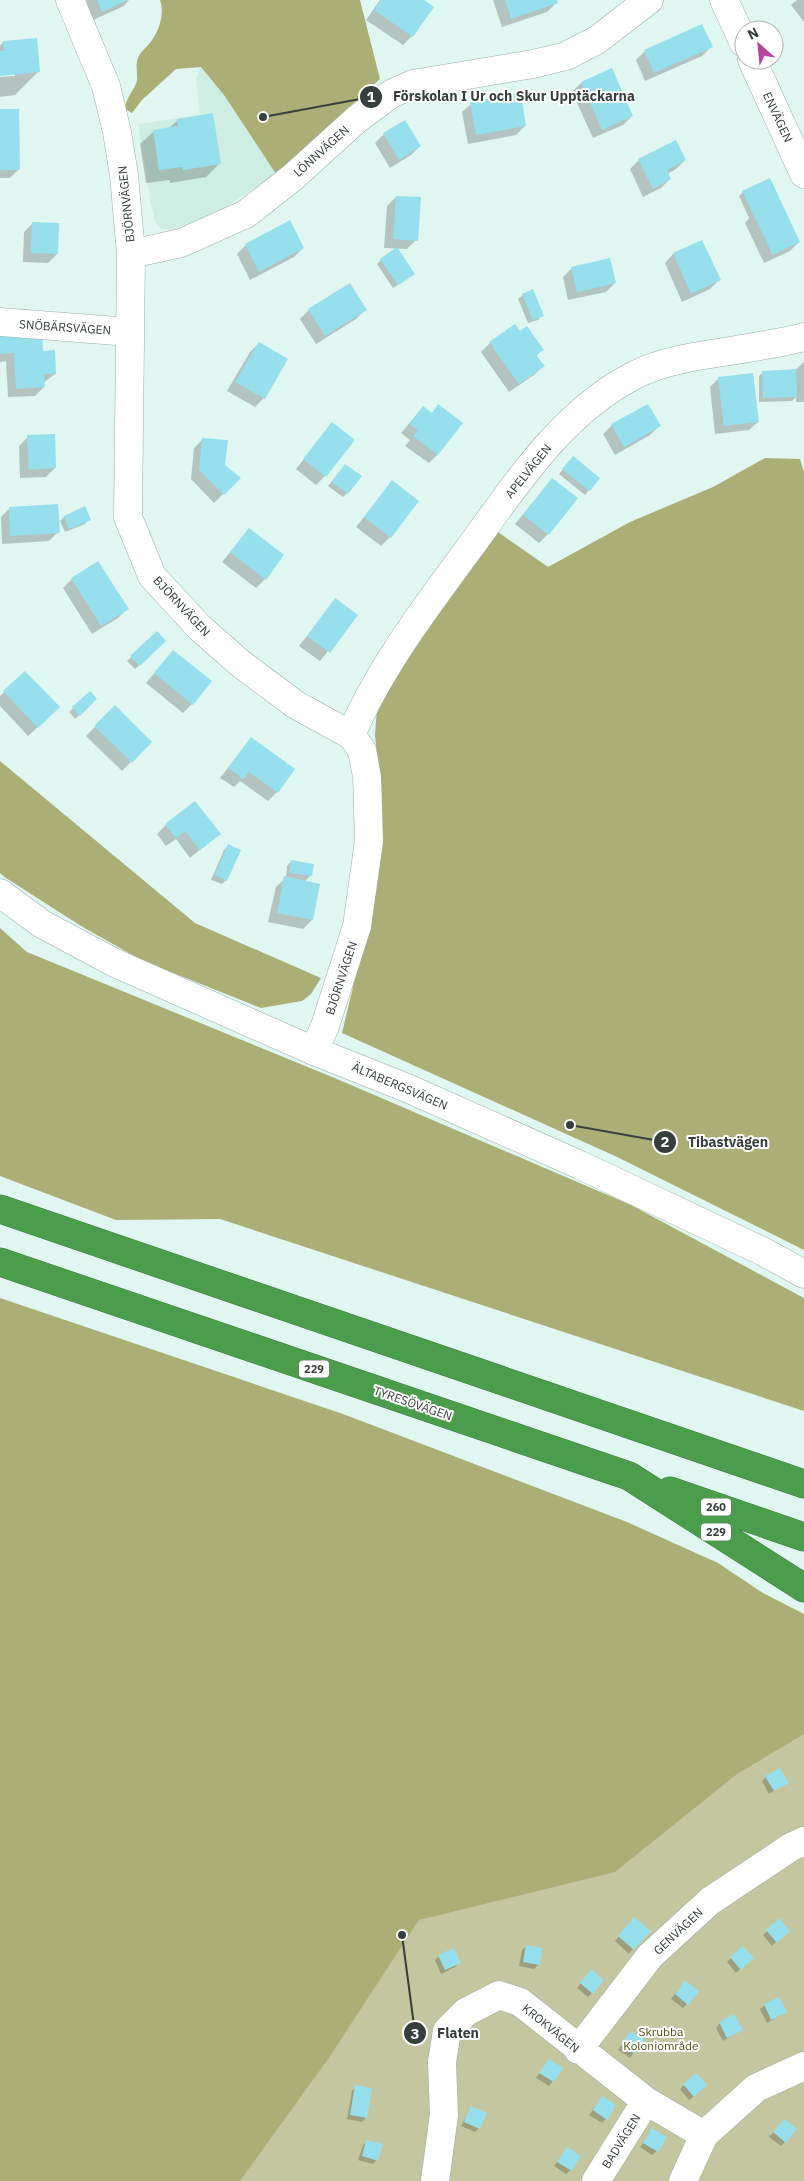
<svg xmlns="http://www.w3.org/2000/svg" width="804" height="2181" font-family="'IBM Plex Sans',sans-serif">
<rect width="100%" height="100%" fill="#e0f6f0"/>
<path fill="#ceeee4" d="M201,67L311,140L276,174L218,212L172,230L161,229L155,222L151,204L138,124L200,115L196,78Z"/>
<path fill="#c3c69f" d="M0,1375L804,1689V2181H0Z"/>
<path fill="#abaf76" d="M160,0H360L380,79L276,174L224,95L201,67L176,69L142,100L132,113L125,109C126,97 134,91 137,81C138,73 135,66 138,58C140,52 146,48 150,43C159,31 165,14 160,0Z
M765,458L800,459L804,472V1250L615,1156L342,1033L375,895L379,775L375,735L377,707L394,671L498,532L548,567L630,522L713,487Z
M0,761L195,923L321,978L311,994L302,1001L261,1008L141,960L81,926L6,878L0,873Z
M0,928L27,952L337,1079L631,1205L804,1298V1411L220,1219L116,1220L0,1176Z
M0,1298L343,1414L627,1522L718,1563L763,1593L804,1614V1734L737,1774L615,1872L419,1920L328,2059L240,2181H0Z"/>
<path fill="#0003" d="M87,0H129L124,6L93,20L85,2Z
M380,0H421L432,7L412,36L403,45L366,20Z
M493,0H555L556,3L547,12L502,27Z
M797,0H804V22L791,5Z
M36,40L38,72L15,95L0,97V77L15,76V73L0,74V46L3,42Z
M711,47L702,56L645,81L636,60L645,51Z
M581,83L632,116L623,125L593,138L572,92Z
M471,104L525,126L516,135L468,144L462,112Z
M0,111L19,169L10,178H0Z
M178,120L219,164L206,177L170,183V180L146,183L140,144L154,131L169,128Z
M384,134L420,146L411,155L390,168L375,143Z
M639,160H685L676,169L667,174L670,179L661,188L643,197L630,169Z
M743,192L799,242L790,251L764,263L745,223L749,218L739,196Z
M396,197L416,240L407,249L384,248L387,206Z
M33,223L57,254L48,263L23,262L24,232Z
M246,245L303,248L294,257L250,280L237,254Z
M673,254L719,280L710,289L682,302L665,263Z
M381,260L409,278L393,288L377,264Z
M572,268L615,283L606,292L568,300L563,277Z
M523,295L542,315L538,320L528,323L518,299Z
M309,310H365L356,319L316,344L300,319Z
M520,333L542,350L536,356L543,366L534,375L509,392L481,352L490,343Z
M0,337L42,352L55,374L43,383L44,387L35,396L8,397L6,361L0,362Z
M259,343L287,359L264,398L255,407L227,391L250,352Z
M804,362V402H796V397L792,401L759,402V376L763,372L794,371Z
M719,378L758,422L749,430L715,434L710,387Z
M439,406L438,454L429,463L405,446L410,440L401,433L423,407L431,414Z
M332,424L325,476L316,485L296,469Z
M612,425L659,426L650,435L615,455L603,434Z
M28,437L55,468L46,477L20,478L19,446Z
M203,439L224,465L239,478L214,503L191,479L194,448Z
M569,462L599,478L585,495L559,474Z
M341,470L347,493L343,497L328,486Z
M552,479L548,534L539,543L515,524Z
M392,482L390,537L381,546L356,527Z
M10,508L58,532L49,541L2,544L1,517Z
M85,508L89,519L85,524L65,532L60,521L64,517Z
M249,530L265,579L256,588L222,562Z
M72,579L127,609L118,618L92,634L63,588Z
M336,599L357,615L320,661L299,646Z
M157,633L165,641L135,669L127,661Z
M173,651L192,704L183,713L146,683Z
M25,672L50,716L28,736L0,706V696Z
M90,693L96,699L75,719L69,712Z
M115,707L150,742L122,771L86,736Z
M251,738L277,792L268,801L240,781L234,787L220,778Z
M166,825L219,834L190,858L176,839L166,846L157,834Z
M228,846L226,880L222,884L211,880L224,850Z
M292,861L311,875L304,882L319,885L312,920L303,929L268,922L276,887L286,878L287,866Z
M766,1777L787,1782L769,1794L762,1781Z
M779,1920L784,1935L772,1946L763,1935Z
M630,1923L633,1949L629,1954L615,1941Z
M527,1946L538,1965L534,1969L519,1966L522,1950Z
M439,1956L459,1963L455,1967L441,1974L435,1960Z
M731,1958L748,1962L736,1973L727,1962Z
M587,1975L592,1993L588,1997L577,1988Z
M681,1986L687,2004L683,2008L671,1999Z
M765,2005L785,2012L767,2023L760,2009Z
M720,2023L741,2029L723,2041L716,2028Z
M630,2032L643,2040L630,2058L618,2050Z
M549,2060L562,2069L549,2086L536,2078Z
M684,2085L702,2090L689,2100L680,2089Z
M356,2087L366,2118L362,2122L347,2119L352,2091Z
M602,2097L606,2119L602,2123L589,2115Z
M472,2107L479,2128L475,2132L461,2126Z
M780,2125L785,2142L781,2146L769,2137Z
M652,2130L657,2151L652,2155L640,2147Z
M367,2141L377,2160L373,2164L358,2160L363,2145Z
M567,2149L571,2170L566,2174L554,2166Z"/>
<path fill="#95e0ec" d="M97,0H128L102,12Z
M381,0H424L434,7L413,37L374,10Z
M505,0H557L558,3L511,19Z
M702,24L713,47L654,73L644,50Z
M37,38L40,72L0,76V51H4L3,41Z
M612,68L633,116L602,130L581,82Z
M521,93L526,126L476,135L470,102Z
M0,109H19L20,170H0Z
M213,113L221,164L183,170V167L159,170L153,130L178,126L177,119Z
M405,120L421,146L399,160L383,133Z
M676,140L686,160L667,170L671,179L653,189L638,159Z
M770,178L800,242L773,255L742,191Z
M396,196L421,197L418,241L393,239Z
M290,220L304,248L259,272L245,244Z
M32,222L59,223L58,254L31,253Z
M702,240L721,280L691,294L673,253Z
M397,247L415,274L398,285L380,259Z
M610,258L616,283L577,292L571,267Z
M350,283L367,310L325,336L308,309Z
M533,289L544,316L533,320L522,294Z
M515,324L520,331L527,326L544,350L536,355L545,366L519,384L489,342Z
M42,334L43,351L55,350L56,374H44L45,387L16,389L14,353L0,354V336Z
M259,342L288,359L265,399L235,382Z
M796,369L797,397L763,398L762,371Z
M753,373L759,422L724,426L718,377Z
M438,404L463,423L438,455L413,436L418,430L409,424L423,406L432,413Z
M648,404L661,426L624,447L611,424Z
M332,422L355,440L326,477L303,459Z
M55,434L56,468L29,470L27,435Z
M202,438L228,440L225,465L241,478L224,495L199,470Z
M573,456L600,478L590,491L562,469Z
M345,464L362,476L348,494L332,482Z
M552,478L578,498L549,535L523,515Z
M392,480L419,501L391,538L364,517Z
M58,504L60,533L10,536L9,507Z
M85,506L91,520L69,529L64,516Z
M249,528L284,555L266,580L230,552Z
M98,561L129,609L101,626L71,578Z
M335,598L358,615L330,653L307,636Z
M157,631L166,641L140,666L130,656Z
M173,650L212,681L193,705L154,673Z
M25,671L60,707L38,728L3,691Z
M90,691L97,699L80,716L72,707Z
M115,705L152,742L132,763L94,726Z
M251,737L295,769L278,793L249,772L244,779L228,768Z
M195,801L221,834L200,850L185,831L176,838L165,824Z
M228,844L241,850L227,881L215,875Z
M291,860L314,864L312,876L289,873Z
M284,876L320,884L313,920L277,913Z
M780,1768L789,1783L774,1791L765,1776Z
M634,1917L651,1931L634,1950L618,1936Z
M779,1918L790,1931L777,1943L766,1930Z
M526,1945L543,1948L540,1965L523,1962Z
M743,1946L754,1958L741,1970L730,1957Z
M454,1948L461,1963L445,1970L438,1955Z
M591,1969L604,1980L593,1994L580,1983Z
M685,1980L699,1991L688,2005L675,1994Z
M779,1997L787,2012L771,2020L764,2004Z
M734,2014L743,2030L727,2038L719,2022Z
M630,2031L645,2040L635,2054L621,2045Z
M549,2059L563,2068L554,2082L539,2073Z
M696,2073L707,2085L694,2097L683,2084Z
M355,2085L372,2088L367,2118L350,2115Z
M602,2096L616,2105L607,2120L593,2110Z
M471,2106L487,2113L480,2129L464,2122Z
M784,2119L797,2129L786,2143L773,2132Z
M652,2128L667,2137L658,2152L643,2143Z
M366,2140L383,2144L378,2161L362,2156Z
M567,2147L581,2156L572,2171L557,2162Z"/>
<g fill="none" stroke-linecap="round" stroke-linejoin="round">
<defs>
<path id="street" d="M70,0L106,86L117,132L124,175L131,254L128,517L152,576L200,628L241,664L296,705L351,735L362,750L367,777L369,841L357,926L325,1026L314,1051
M724,0L744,43
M752,60L804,174
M131,254L181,243L246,214L293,177L357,119L391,94L413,84L533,64L566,56L597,40L649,0
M0,322L130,332
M351,735C379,669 423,611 465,554C514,488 560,413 635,375C664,360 698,356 730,351C755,347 779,343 804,337
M578,2050L650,1956L710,1901L791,1847L804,1841
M435,2181L444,2115L442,2062L447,2031L466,2012L499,1995L520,2002L646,2101L704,2135
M596,2181L646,2101
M683,2181L704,2135L756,2088L804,2066"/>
<path id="secondary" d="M0,893L42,924L115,963L314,1051L407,1088L580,1165L764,1252L804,1274"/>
<path id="highway" d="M0,1209L804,1484
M0,1262L629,1476L804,1588
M670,1491L804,1537"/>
</defs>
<use href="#street" stroke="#99aea8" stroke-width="29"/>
<use href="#secondary" stroke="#99aea8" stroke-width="29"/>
<use href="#highway" stroke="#437c45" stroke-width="29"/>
<use href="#street" stroke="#fff" stroke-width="28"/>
<use href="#secondary" stroke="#fff" stroke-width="28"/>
<use href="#highway" stroke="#4a9d4a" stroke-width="28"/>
</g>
<g text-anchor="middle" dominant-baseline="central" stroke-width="4" stroke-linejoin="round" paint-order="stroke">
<g fill="#fff" stroke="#727976" stroke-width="1">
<rect x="299" y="1360.5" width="30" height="17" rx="4"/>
<rect x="701" y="1498.5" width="30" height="17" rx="4"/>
<rect x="701" y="1523.5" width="30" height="17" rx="4"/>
</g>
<g font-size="11" font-weight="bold" fill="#363f3c">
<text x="314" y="1369">229</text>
<text x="716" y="1507">260</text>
<text x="716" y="1532">229</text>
</g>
<g font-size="12" fill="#363f3c" stroke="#fff">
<text transform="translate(778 117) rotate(65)">ENVÄGEN</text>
<text transform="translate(321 151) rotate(-42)">LÖNNVÄGEN</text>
<text transform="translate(126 204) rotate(-96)">BJÖRNVÄGEN</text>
<text transform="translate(65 327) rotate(4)">SNÖBÄRSVÄGEN</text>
<text transform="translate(528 471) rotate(-51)">APELVÄGEN</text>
<text transform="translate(182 606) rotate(47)">BJÖRNVÄGEN</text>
<text transform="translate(341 978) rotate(-72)">BJÖRNVÄGEN</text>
<text transform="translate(400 1086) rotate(23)">ÄLTABERGSVÄGEN</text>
<text transform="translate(413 1403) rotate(19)">TYRESÖVÄGEN</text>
<text transform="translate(678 1931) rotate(-43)">GENVÄGEN</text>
<text transform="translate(551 2028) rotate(39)">KROKVÄGEN</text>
<text transform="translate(621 2141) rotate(-58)">BADVÄGEN</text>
</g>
<g font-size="12" fill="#525411" stroke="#fff">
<text x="661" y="2031">Skrubba<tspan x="661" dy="14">Koloniområde</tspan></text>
</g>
</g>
<path fill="none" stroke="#363f3c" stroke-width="2" d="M263 117L371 97M570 1125L665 1142M402 1935L415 2033"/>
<g fill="#363f3c" stroke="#fff" stroke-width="2">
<circle cx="263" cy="117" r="5"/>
<circle cx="570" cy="1125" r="5"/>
<circle cx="402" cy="1935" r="5"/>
<circle cx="371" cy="97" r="12"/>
<circle cx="665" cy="1142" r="12"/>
<circle cx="415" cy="2033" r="12"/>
</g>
<g font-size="15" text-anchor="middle" font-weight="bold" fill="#fff">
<text x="371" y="102">1</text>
<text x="665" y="1147">2</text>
<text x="415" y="2039">3</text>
</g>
<g font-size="14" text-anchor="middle" font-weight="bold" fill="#363f3c" stroke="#fff" stroke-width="4" stroke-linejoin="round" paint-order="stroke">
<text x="514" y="101">Förskolan I Ur och Skur Upptäckarna</text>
<text x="728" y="1147">Tibastvägen</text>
<text x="458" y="2038">Flaten</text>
</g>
<g transform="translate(759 45) rotate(333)"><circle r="24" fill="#ffffff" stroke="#afb2b1"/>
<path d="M0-4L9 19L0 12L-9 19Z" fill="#b8449c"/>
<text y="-8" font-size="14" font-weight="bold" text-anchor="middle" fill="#363f3c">N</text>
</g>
</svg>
